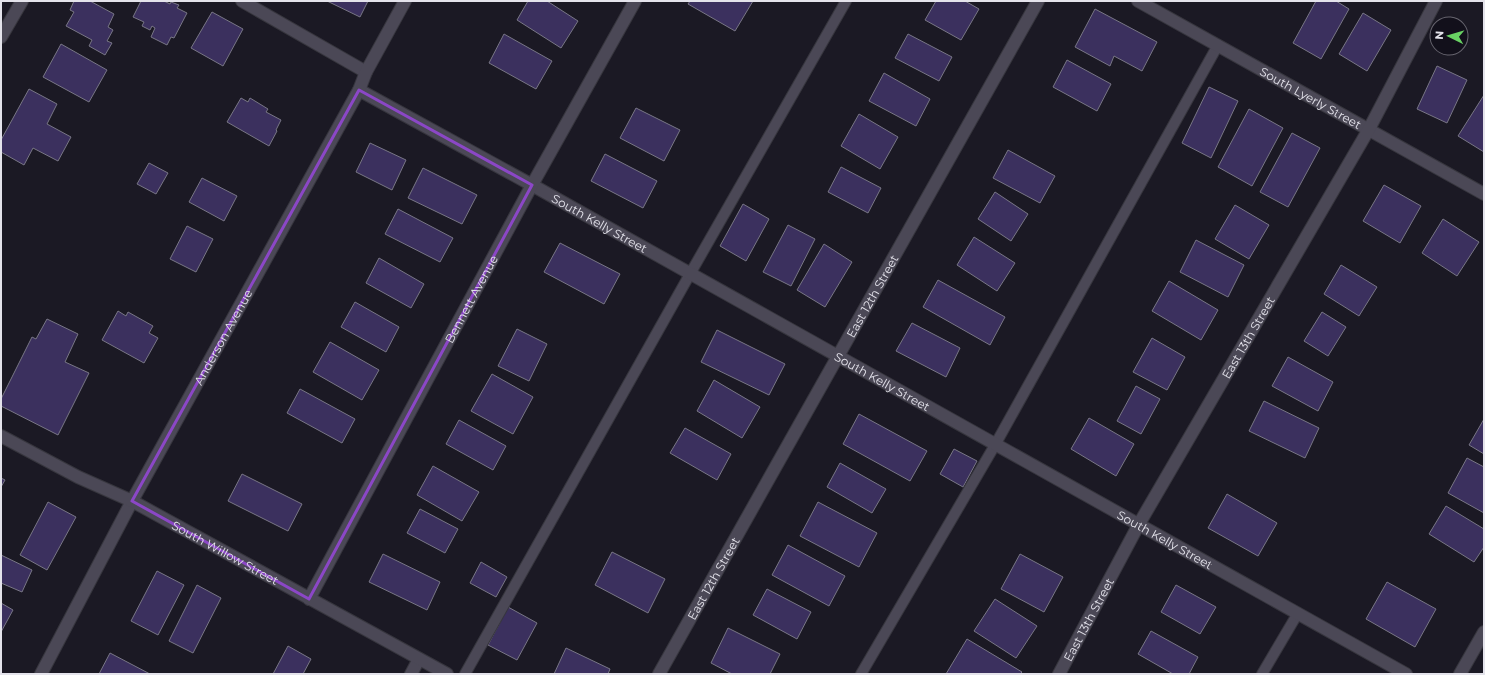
<svg xmlns="http://www.w3.org/2000/svg" width="1485" height="675" font-family="Montserrat,sans-serif">
<rect width="100%" height="100%" fill="#1b1924"/>
<path fill="#3b305e" stroke="#787685" d="M74,1H90L114,14L108,27L113,30L107,41L112,43L105,55L89,46L92,40L66,26L74,12L70,10Z
M141,1H164L170,4L171,2L179,5L177,8L187,13L174,38L171,37L167,45L151,37L155,28L152,26L150,30L142,26L144,22L133,17Z
M327,1H368L360,17Z
M528,1H547L578,21L561,48L517,20Z
M690,1H753L735,31L688,4Z
M936,1H965L979,9L961,40L925,20Z
M1316,1H1336L1349,9L1321,59L1293,43Z
M1095,9L1157,42L1142,71L1114,56L1110,66L1075,47Z
M212,12L243,29L223,66L191,48Z
M1363,13L1391,30L1367,71L1339,54Z
M504,34L552,61L536,89L489,63Z
M908,34L952,57L939,81L895,58Z
M61,44L107,70L89,102L43,77Z
M1067,60L1111,84L1097,111L1053,87Z
M1437,66L1467,80L1447,123L1417,109Z
M884,73L930,99L916,126L869,101Z
M1209,87L1238,101L1211,158L1182,143Z
M29,89L57,104L47,124L71,137L58,161L33,148L24,165L1,152V140Z
M1484,95V152L1458,136Z
M241,98L248,102L250,98L268,109L266,112L281,120L276,130L277,131L269,146L227,122Z
M636,108L680,130L664,161L620,138Z
M1249,109L1283,128L1252,186L1218,167Z
M859,114L898,137L880,169L841,146Z
M1292,133L1320,148L1288,207L1260,192Z
M370,143L406,160L392,190L356,172Z
M1008,150L1055,176L1040,203L993,178Z
M605,154L657,181L643,208L591,181Z
M149,163L168,173L156,194L137,184Z
M841,167L881,188L868,213L828,192Z
M423,168L477,195L462,224L408,198Z
M202,178L237,196L224,221L189,202Z
M1384,185L1421,206L1400,243L1363,221Z
M995,192L1028,214L1011,241L978,219Z
M743,204L769,219L746,261L720,246Z
M1235,205L1269,225L1249,259L1215,239Z
M398,209L453,238L440,262L385,234Z
M1443,219L1479,242L1457,276L1422,253Z
M788,225L815,239L791,286L763,272Z
M187,226L213,239L196,272L170,259Z
M974,237L1015,263L997,291L957,265Z
M1196,240L1244,265L1228,297L1180,272Z
M560,243L620,274L604,304L544,272Z
M824,244L852,262L825,307L797,290Z
M379,258L424,284L411,308L366,283Z
M1341,265L1377,287L1359,316L1324,294Z
M938,280L1005,317L990,345L923,307Z
M1169,281L1218,310L1201,340L1152,311Z
M355,302L399,327L386,352L341,327Z
M118,311L126,316L128,312L153,326L149,333L158,338L144,363L102,340Z
M1322,312L1346,327L1328,356L1304,341Z
M47,319L78,334L65,362L89,373L58,435L1,406V399L32,337L36,339Z
M912,323L960,348L946,377L896,351Z
M517,329L547,344L529,381L498,366Z
M717,330L785,364L769,395L701,362Z
M1152,338L1185,357L1167,390L1133,372Z
M330,342L379,370L362,400L313,372Z
M1288,357L1333,382L1318,411L1272,386Z
M492,374L533,397L513,434L471,411Z
M714,380L760,407L742,438L697,411Z
M1136,386L1160,399L1141,434L1117,421Z
M300,389L355,419L342,443L287,413Z
M1264,401L1319,428L1305,458L1249,431Z
M859,414L927,451L910,481L843,444Z
M1089,418L1134,444L1116,476L1071,449Z
M1484,419V454L1469,445Z
M459,420L506,446L493,470L446,444Z
M685,428L731,454L717,480L670,453Z
M954,449L977,461L963,487L940,474Z
M1467,458L1484,467V513L1448,493Z
M840,463L886,489L872,513L827,487Z
M433,466L479,492L462,521L417,495Z
M242,474L302,504L288,531L228,501Z
M1,478L5,480L1,487Z
M1227,494L1277,523L1258,556L1208,528Z
M48,502L76,517L47,570L20,555Z
M818,502L877,533L859,567L800,536Z
M1446,506L1484,529V547L1474,562L1429,534Z
M420,509L458,529L445,553L407,533Z
M788,545L845,576L829,606L772,575Z
M612,552L665,579L648,613L595,585Z
M383,554L440,582L427,610L369,582Z
M1020,554L1063,577L1044,612L1001,589Z
M1,555L32,570L22,592L1,583Z
M481,562L507,577L496,597L470,583Z
M157,571L184,585L158,635L131,621Z
M1387,582L1436,609L1415,647L1366,619Z
M197,585L221,598L193,653L169,641Z
M1176,585L1216,607L1200,634L1161,612Z
M767,589L811,612L797,639L753,615Z
M995,599L1037,626L1016,658L974,631Z
M1,603L13,610L1,632Z
M508,607L537,623L517,660L488,645Z
M728,628L780,654L770,674H732L711,663Z
M1151,631L1198,657L1189,674H1173L1138,654Z
M967,639L1022,672L1020,674H946Z
M288,646L311,659L303,674H273Z
M566,648L610,669L608,674H554Z
M110,653L150,674H99Z"/>
<g fill="none" stroke-linecap="round" stroke-linejoin="round">
<defs>
<path id="lane" d="M465,674L690,274L846,1
M861,674L995,445L1218,45
M1262,674L1298,613"/>
<g id="street">
<path d="M242,1L366,72"/>
<path id="s1" d="M1138,1L1484,194"/>
<path d="M1,37L22,1"/>
<path id="s2" d="M359,90L532,185L1406,674"/>
<path id="s3" d="M309,599L532,185L635,1"/>
<path id="s4" d="M41,674L132,501L359,90L366,72L405,1"/>
<path d="M411,674L419,659"/>
<path id="s5" d="M659,674L1038,1"/>
<path id="s6" d="M1059,674L1139,524L1369,129L1436,1"/>
<path d="M1460,674L1484,632"/>
</g>
<g id="secondary">
<path id="s7" d="M1,436L78,477L132,501L447,674"/>
</g>
</defs>
<use href="#lane" stroke="#37363e" stroke-width="12"/>
<use href="#street" stroke="#37363e" stroke-width="14"/>
<use href="#secondary" stroke="#37363e" stroke-width="14"/>
<use href="#lane" stroke="#4b4856" stroke-width="10"/>
<use href="#street" stroke="#4b4856" stroke-width="12"/>
<use href="#secondary" stroke="#4b4856" stroke-width="12"/>
</g>
<path fill="none" stroke="#8b47c6" stroke-width="3" stroke-linejoin="round" d="M359,90L532,185L309,599L132,501Z"/>
<g text-anchor="middle" dominant-baseline="central" stroke-width="4" stroke-linejoin="round" paint-order="stroke">
<g font-size="12" fill="#e4e3eb" stroke="#12101b">
<text stroke="none"><textPath href="#s1" startOffset="198">South Lyerly Street</textPath></text>
<text stroke="none"><textPath href="#s2" startOffset="275">South Kelly Street</textPath></text>
<text stroke="none"><textPath href="#s5" startOffset="434">East 12th Street</textPath></text>
<text stroke="none"><textPath href="#s3" startOffset="341">Bennett Avenue</textPath></text>
<text stroke="none"><textPath href="#s4" startOffset="383">Anderson Avenue</textPath></text>
<text stroke="none"><textPath href="#s6" startOffset="386">East 13th Street</textPath></text>
<text stroke="none"><textPath href="#s2" startOffset="599">South Kelly Street</textPath></text>
<text stroke="none"><textPath href="#s2" startOffset="923">South Kelly Street</textPath></text>
<text stroke="none"><textPath href="#s7" startOffset="253">South Willow Street</textPath></text>
<text stroke="none"><textPath href="#s5" startOffset="110">East 12th Street</textPath></text>
<text stroke="none"><textPath href="#s6" startOffset="62">East 13th Street</textPath></text>
</g>
</g>
<rect width="1485" height="675" fill="none" stroke="#e4e3eb" stroke-width="4"/>
<g transform="translate(1449 36) rotate(275)"><circle r="19" fill="#12101b" stroke="#66646e"/>
<path d="M0-3L7 15L0 10L-7 15Z" fill="#69d364"/>
<text y="-6" font-size="11" font-weight="bold" text-anchor="middle" fill="#e4e3eb">N</text>
</g>
</svg>
